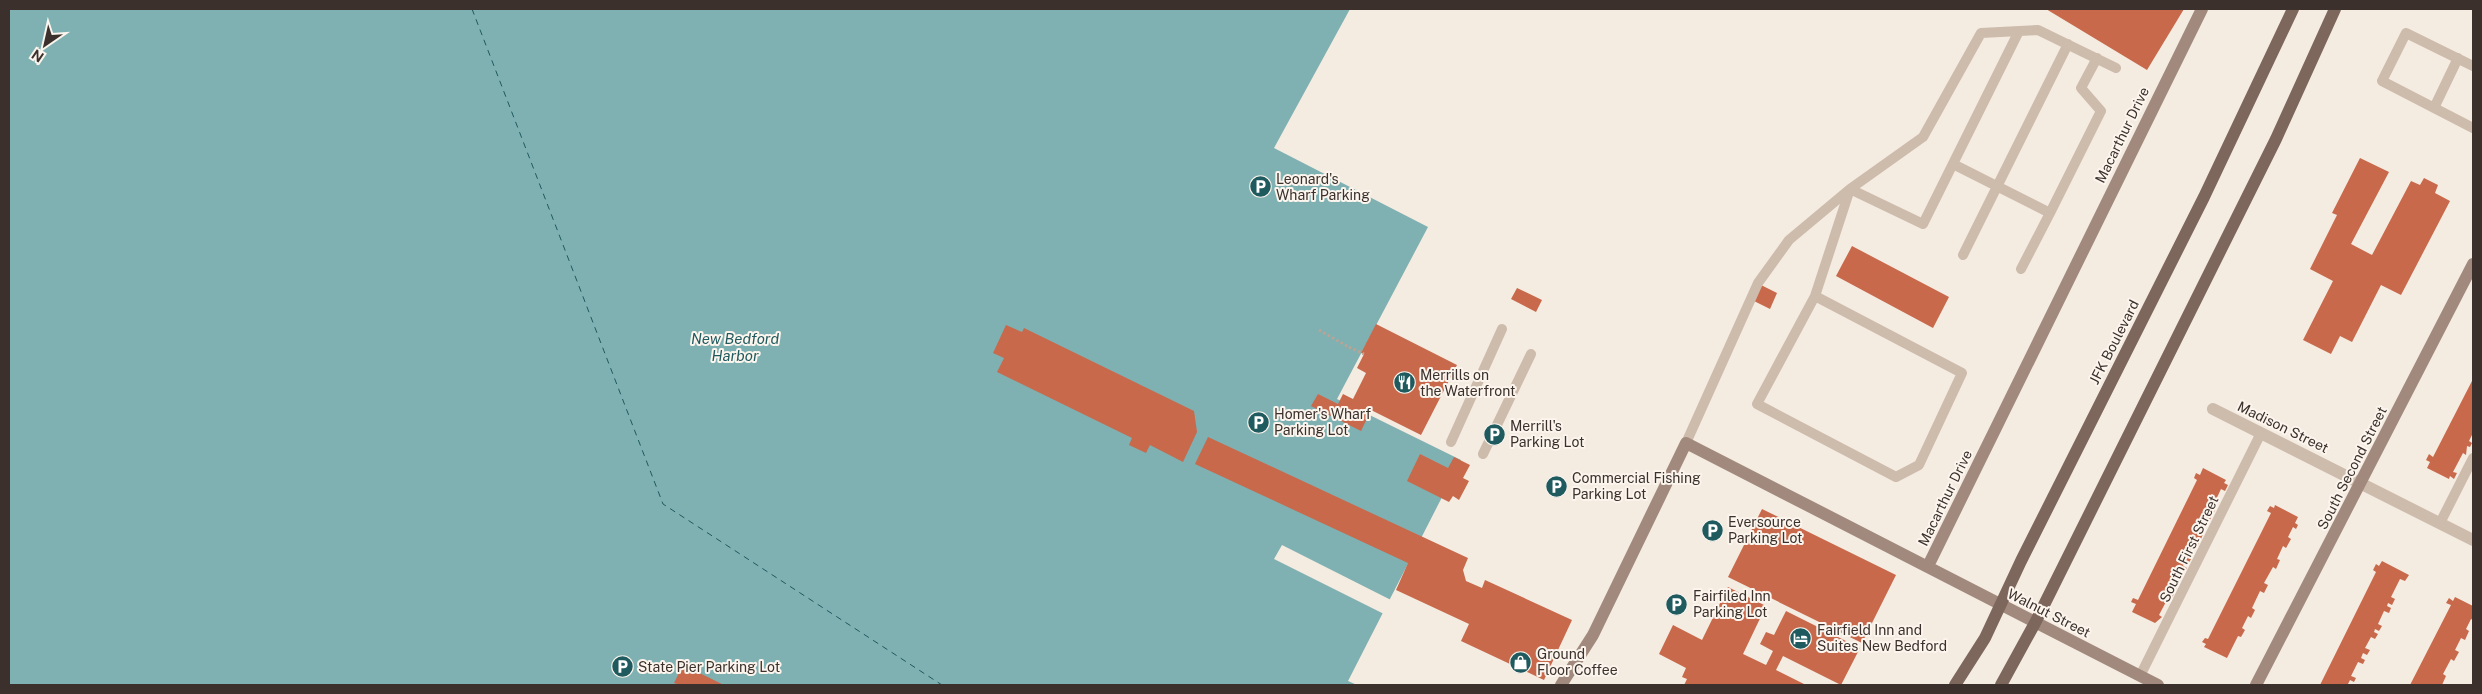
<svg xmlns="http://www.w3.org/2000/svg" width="2482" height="694" font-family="'Public Sans',sans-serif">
<rect width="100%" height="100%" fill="#f4ebe1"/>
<path fill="#7fb0b2" d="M9,9H1350L1274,148L1428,227L1337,399L1461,460L1348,681L1357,685H9Z"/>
<path fill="#f4ebe1" d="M1282,545L1391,600L1384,614L1274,559Z"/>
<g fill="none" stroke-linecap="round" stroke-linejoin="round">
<path stroke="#1f5a5e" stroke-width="1" stroke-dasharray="6 5" stroke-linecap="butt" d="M472,9L663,504L942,685"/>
</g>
<path fill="#c8694b" d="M2046,9H2184L2147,70Z
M2360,158L2389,172L2351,244L2372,255L2411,181L2420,185L2424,178L2438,185L2435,193L2450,201L2401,295L2381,285L2352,342L2340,336L2331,354L2303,340L2333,281L2310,269L2337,215L2332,213Z
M1852,246L1949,297L1933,328L1836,276Z
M1761,285L1777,293L1770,309L1754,301Z
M1517,288L1542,300L1536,312L1511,299Z
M1376,324L1457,365L1421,435L1371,410L1361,431L1311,406L1318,394L1338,404L1343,394L1353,399L1366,373L1357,368L1364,354L1361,353Z
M1006,325L1022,332L1024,328L1194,411L1197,432L1183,462L1150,445L1146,453L1129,445L1132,438L997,372L1004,358L993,353Z
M2473,379V433L2469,441L2472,443L2470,447L2467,446L2466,455L2463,453L2453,472L2457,473L2454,479L2450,476L2449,479L2427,468L2430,462L2426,460L2429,454L2433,457Z
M1208,437L1468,558L1463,570L1466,581L1482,588L1485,580L1572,620L1544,680L1461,641L1469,624L1396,590L1408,563L1195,464Z
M1420,454L1448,468L1454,457L1470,465L1463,478L1469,481L1459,500L1453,496L1449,502L1407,481Z
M2203,468L2226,480L2224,483L2228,485L2225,491L2221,489L2213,506L2216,507L2214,512L2211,510L2209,514L2212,515L2210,520L2207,519L2200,533L2203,534L2201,539L2198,537L2196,541L2199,543L2196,548L2193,547L2187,558L2191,559L2188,564L2185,562L2183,566L2187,568L2185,572L2181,571L2175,583L2178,585L2175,590L2172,589L2170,592L2174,594L2171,599L2168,598L2159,615L2162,617L2155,623L2132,612L2136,604L2131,602L2133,598L2138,600L2197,480L2194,478L2196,473L2200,475Z
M2275,505L2298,517L2295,523L2298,525L2296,529L2293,527L2288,537L2291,539L2286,548L2283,546L2277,559L2280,560L2276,569L2273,567L2264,583L2268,585L2264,593L2260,591L2252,608L2255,610L2251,618L2248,616L2242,628L2245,630L2241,637L2238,636L2227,658L2204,647L2206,644L2202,642L2205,638L2208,639L2271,513L2267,511L2270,506L2274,508Z
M1762,509L1896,575L1862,643L1728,577Z
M2382,561L2409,575L2405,581L2400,579L2391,597L2395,599L2392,605L2388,603L2387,606L2391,608L2389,613L2384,611L2378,624L2382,626L2379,631L2375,629L2374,632L2378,634L2375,639L2371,637L2365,648L2370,650L2367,655L2363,653L2361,658L2365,660L2363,664L2358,662L2351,676L2356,678L2354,682L2350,680L2348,684L2351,685H2320L2376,572L2373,570L2376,564L2379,566Z
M1728,587L1766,606L1743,654L1766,665L1773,651L1760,644L1766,632L1774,635L1786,611L1860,648L1841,685L1783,656L1776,670L1806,685H1684L1687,679L1682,677L1686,668L1659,654L1673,625L1702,640Z
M2455,597L2473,606V620L2471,619L2466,629L2469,631L2465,640L2461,638L2455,650L2459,652L2454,661L2451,659L2443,674L2446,676L2442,685H2410L2451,605L2446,603L2449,598L2453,601Z
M683,665L724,685H680L674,683Z"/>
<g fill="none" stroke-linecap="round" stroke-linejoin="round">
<path stroke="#b9a596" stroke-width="3" stroke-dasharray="2.5 2.5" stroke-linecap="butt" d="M1319,330L1350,348
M1349,347L1364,354"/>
<path stroke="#cdbbac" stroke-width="10" d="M2473,66L2406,33L2382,81L2473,128
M2434,108L2458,58
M1953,164L2050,213L2101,111L2081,88L2097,58
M1850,189L1923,224L2019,31
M1963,255L2068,44
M2021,269L2050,213
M1815,296L1962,373L1919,465L1896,477L1757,404L1815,296L1850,189
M1451,442L1502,329
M1686,443L1758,283L1789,240L1850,189L1923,137L1981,33L2038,30L2116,68
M1483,454L1531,354
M2440,523L2473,458
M2140,676L2261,433"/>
<path stroke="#cdbbac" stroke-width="12" d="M2213,409L2473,540"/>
<path stroke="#a18a7d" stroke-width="12" d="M1928,566L2202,9
M1561,685L1593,635L1686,443L2158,685
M2256,685L2473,264"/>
<path stroke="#7d675c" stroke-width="12" d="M1955,685L1985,638L2021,561L2204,197L2293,9
M2001,685L2035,623L2276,139L2335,9"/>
</g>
<defs>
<symbol id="parking-disc" viewBox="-11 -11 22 22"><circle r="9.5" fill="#1f5a5e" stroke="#fbf5ee"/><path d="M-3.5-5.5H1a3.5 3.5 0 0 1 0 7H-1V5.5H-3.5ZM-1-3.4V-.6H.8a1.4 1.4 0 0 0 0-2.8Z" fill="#fff"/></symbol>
<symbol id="restaurant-disc" viewBox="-11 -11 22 22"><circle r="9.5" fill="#1f5a5e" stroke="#fbf5ee"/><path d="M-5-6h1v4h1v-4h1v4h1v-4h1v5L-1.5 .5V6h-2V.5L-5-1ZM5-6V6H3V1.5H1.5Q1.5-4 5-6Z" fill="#fff"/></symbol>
<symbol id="hotel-disc" viewBox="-11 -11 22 22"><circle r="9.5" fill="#1f5a5e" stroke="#fbf5ee"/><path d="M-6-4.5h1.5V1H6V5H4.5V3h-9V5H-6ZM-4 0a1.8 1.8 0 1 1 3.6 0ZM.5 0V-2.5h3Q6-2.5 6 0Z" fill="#fff"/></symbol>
<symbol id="shop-disc" viewBox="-11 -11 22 22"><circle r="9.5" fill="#1f5a5e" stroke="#fbf5ee"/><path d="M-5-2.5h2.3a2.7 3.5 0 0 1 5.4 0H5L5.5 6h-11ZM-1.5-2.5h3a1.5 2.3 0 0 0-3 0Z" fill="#fff"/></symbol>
</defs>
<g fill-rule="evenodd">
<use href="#parking-disc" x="1248" y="174" width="25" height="25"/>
<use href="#restaurant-disc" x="1392" y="370" width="25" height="25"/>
<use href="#parking-disc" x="1246" y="410" width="25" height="25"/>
<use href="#parking-disc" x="1482" y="422" width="25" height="25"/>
<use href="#parking-disc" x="1544" y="474" width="25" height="25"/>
<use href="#parking-disc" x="1700" y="518" width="25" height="25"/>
<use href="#parking-disc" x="1664" y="592" width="25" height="25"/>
<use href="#hotel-disc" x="1788" y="626" width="25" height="25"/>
<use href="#shop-disc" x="1508" y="650" width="25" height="25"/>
<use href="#parking-disc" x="610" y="654" width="25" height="25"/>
</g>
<g text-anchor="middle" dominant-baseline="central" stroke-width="4" stroke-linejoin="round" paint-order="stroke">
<g font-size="14" fill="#3b302b" stroke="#fbf5ee">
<text transform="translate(2122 135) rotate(-64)">Macarthur Drive</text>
<text transform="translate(2114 342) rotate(-63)">JFK Boulevard</text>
<text transform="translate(2283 427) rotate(26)">Madison Street</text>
<text transform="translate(2352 468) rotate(-63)">South Second Street</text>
<text transform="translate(1945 498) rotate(-64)">Macarthur Drive</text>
<text transform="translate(2189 549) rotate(-64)">South First Street</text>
<text transform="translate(2049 613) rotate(27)">Walnut Street</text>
</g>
<g font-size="14" fill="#3b302b" stroke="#fbf5ee" text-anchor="start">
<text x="1276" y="179">Leonard's<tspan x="1276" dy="16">Wharf Parking</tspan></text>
<text x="1420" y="375">Merrills on<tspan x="1420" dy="16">the Waterfront</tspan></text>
<text x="1274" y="414">Homer's Wharf<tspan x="1274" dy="16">Parking Lot</tspan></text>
<text x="1510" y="426">Merrill's<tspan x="1510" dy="16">Parking Lot</tspan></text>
<text x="1572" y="478">Commercial Fishing<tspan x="1572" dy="16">Parking Lot</tspan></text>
<text x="1728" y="522">Eversource<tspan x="1728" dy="16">Parking Lot</tspan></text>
<text x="1693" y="596">Fairfiled Inn<tspan x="1693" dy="16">Parking Lot</tspan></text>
<text x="1817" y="630">Fairfield Inn and<tspan x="1817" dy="16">Suites New Bedford</tspan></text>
<text x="1537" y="654">Ground<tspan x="1537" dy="16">Floor Coffee</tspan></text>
<text x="638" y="667">State Pier Parking Lot</text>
</g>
<g font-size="15" font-style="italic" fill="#1f5a5e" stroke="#fbf5ee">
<text x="735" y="338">New Bedford<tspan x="735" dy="17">Harbor</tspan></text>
</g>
</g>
<rect width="2482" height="694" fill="none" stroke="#3b302b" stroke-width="20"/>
<g transform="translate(45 45) rotate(214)" stroke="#fbf5ee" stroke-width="4" paint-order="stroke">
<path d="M0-4L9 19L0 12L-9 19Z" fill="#3b302b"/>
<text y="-8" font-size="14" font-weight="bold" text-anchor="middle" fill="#3b302b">N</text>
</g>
</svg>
